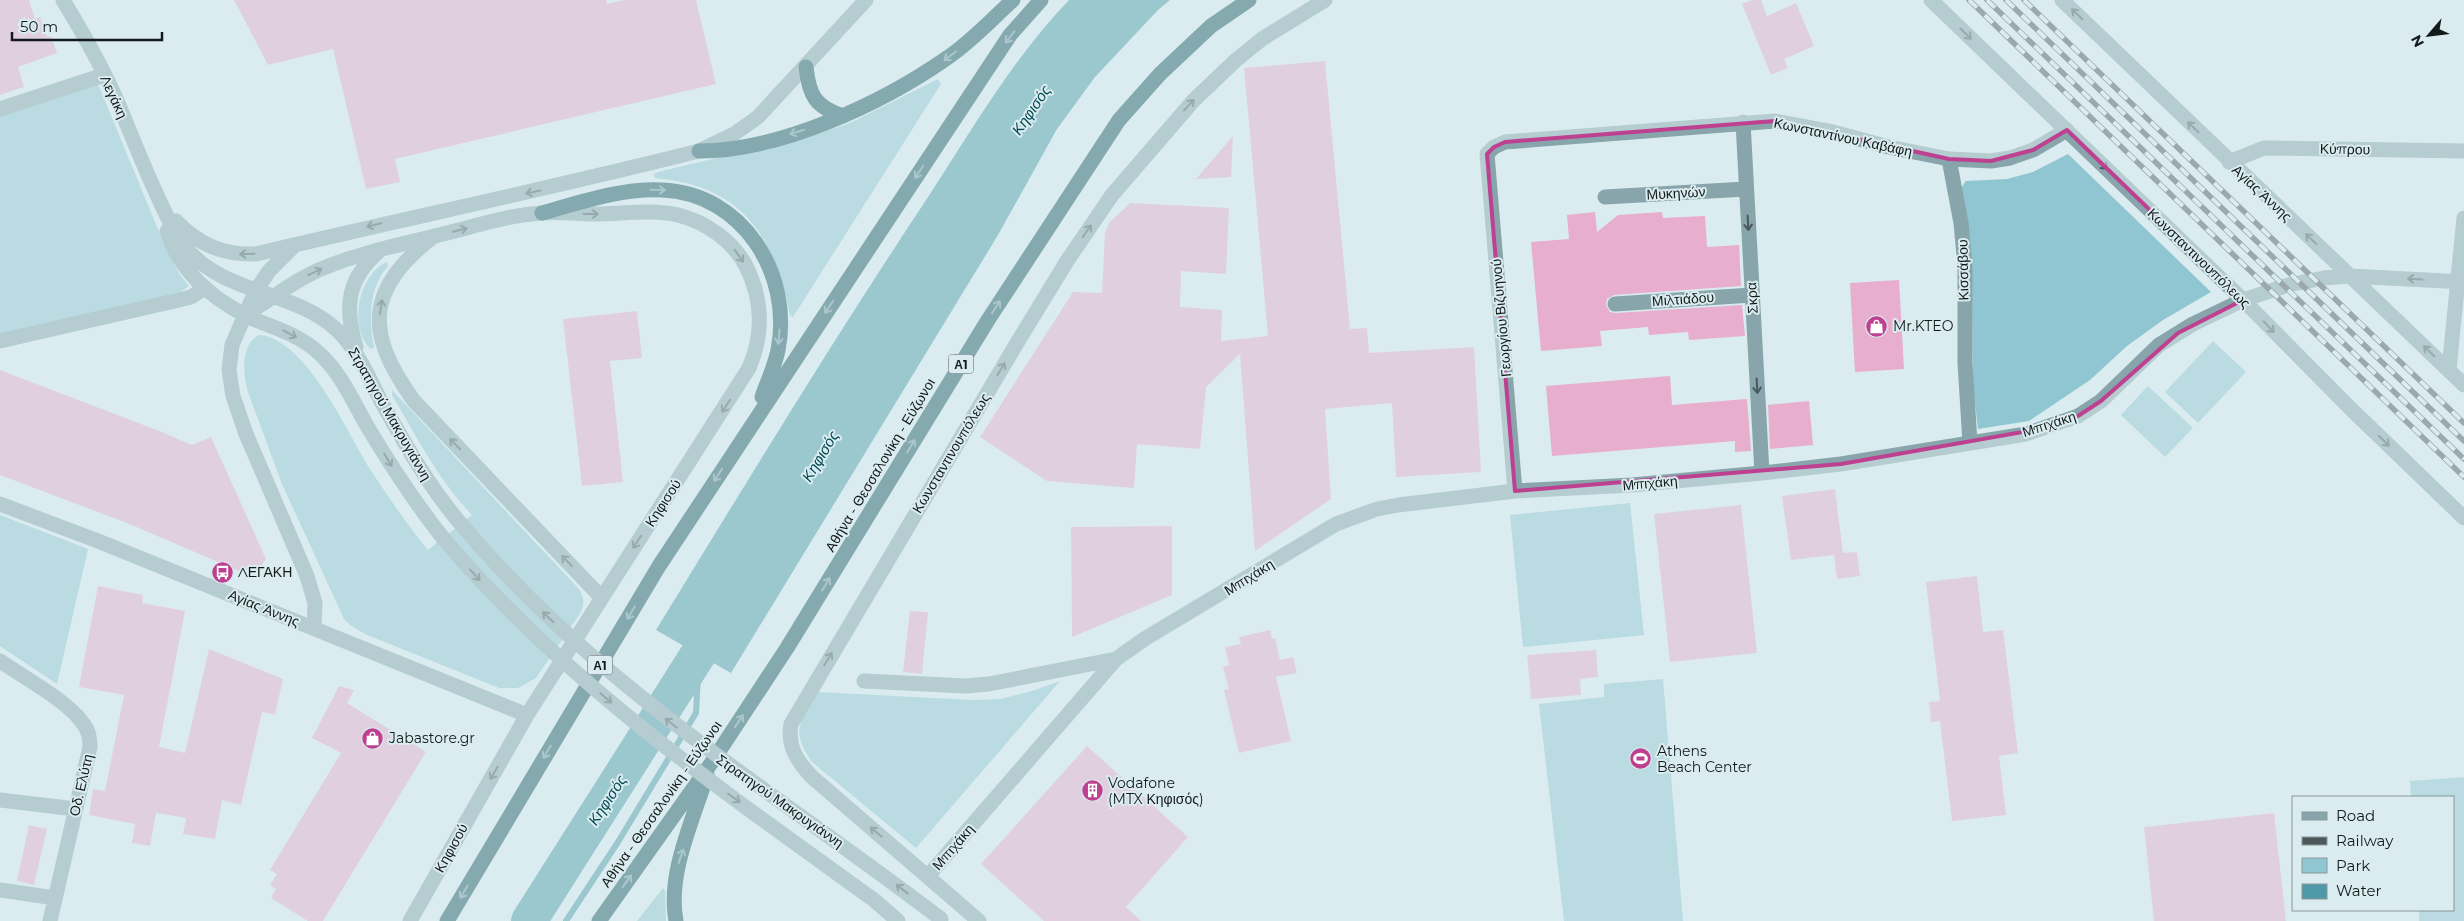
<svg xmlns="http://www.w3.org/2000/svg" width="2464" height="921" font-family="Montserrat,sans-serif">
<rect width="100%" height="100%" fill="#daecef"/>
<path fill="#90c6d1" d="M938,79L941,84L793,317L790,315C773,235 743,186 655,178L654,174L658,172L820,133L850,123Z
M98,84L167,251L180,275L189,286L179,293L0,334V116Z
M2068,154L2211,292L2163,320L2127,346L2090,380L2029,421L1978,429L1973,387L1972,286L1961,188L1966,181L2007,179L2033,172Z
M387,262L388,266C368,289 369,320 374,348L371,349C348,329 358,274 387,262Z
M259,335C306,338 348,434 370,469C388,497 407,524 428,550L472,515C439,481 416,436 392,395V390L579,589C584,597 585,603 581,612L536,678L518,688H499L365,634L350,625L344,619L282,484L248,392C243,375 240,344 259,335Z
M2213,341L2246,372L2198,423L2165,392Z
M2148,386L2193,428L2165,457L2121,415Z
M1630,503L1644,635L1523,647L1510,515Z
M0,515L88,549L57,684L0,646Z
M1663,679L1683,921H1564L1539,704L1604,697V684Z
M1060,681L916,848L812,762C790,731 800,720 817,692L973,700L1001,699L1032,691Z
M2464,777V921H2419V910H2453V797H2411L2410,781Z
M663,888L665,891L666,921H637Z"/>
<path fill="#4e99a7" d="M1069,0H1170L1158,10L1095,77L1057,129L998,235L731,673L656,630C746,483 835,337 930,194C973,128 1014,57 1069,0Z"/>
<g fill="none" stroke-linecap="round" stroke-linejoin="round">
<path stroke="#4e99a7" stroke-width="6" d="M566,921L618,842L696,713L699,655"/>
<path stroke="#4e99a7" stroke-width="36" d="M529,921L725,612"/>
</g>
<path fill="#e7aecd" d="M0,0H29L35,19L40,17L47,37L51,36L57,53L18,67L24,87L0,95Z
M234,0H606L607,4L624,0H696L716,84L395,159L400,182L366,189L333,49L268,65Z
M1752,0H1761L1767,16L1796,3L1814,46L1784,59L1788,68L1771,75L1742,4Z
M1325,61L1350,329L1367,328L1369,353L1474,347L1481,472L1396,477L1392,403L1325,409L1331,499L1255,551L1240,354L1206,387L1200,449L1137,444L1134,488L1047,481L980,437L1073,292L1102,293L1105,233L1109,223L1130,203L1229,208L1226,274L1181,271L1180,307L1222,310L1221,341L1268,336L1244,68Z
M1233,136L1231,177L1196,179Z
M1595,212L1597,232L1618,215L1662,212L1663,218L1705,216L1707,247L1739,245L1741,286L1614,295L1607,299L1606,305L1610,312L1616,313L1742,305L1745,336L1689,340L1688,332L1649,335L1648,327L1600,331L1602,346L1541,351L1531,242L1569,239L1567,215Z
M1899,280L1904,369L1855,372L1850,283Z
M637,311L642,358L610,361L623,482L582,486L563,319Z
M0,370L162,432L192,445L211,437L266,559L253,577L127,523L0,475Z
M1670,376L1672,405L1747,399L1751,451L1735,452V441L1552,456L1546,386Z
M1809,401L1813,445L1770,449L1768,405Z
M1835,489L1843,553L1857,552L1860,576L1837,579L1834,555L1791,560L1782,496Z
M1741,505L1757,653L1670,662L1654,514Z
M1172,526V595L1072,637L1071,527Z
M1977,576L1983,632L2003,630L2018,753L1999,756L2006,815L1952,821L1940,721L1931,722L1929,702L1940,701L1926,582Z
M98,586L143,595L142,603L185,611L159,747L185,753L209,649L283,679L275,715L262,712L241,805L222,800L215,839L183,834L186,818L156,813L150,846L132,843L135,824L89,815L93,789L105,791L124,695L79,687Z
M910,611L928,612L922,674L903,672Z
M1270,630L1272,639L1275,638L1280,660L1293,657L1297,673L1276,677L1291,741L1239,753L1224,690L1229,689L1223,667L1229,665L1225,647L1241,644L1239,637Z
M1596,650L1598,677L1580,679L1581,695L1531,699L1527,655Z
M339,686L354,690L347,703L426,752L323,921H308L271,898L276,889L270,885L277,874L270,870L341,753L312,738Z
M1087,746L1188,837L1126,907L1141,921H1044L981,864Z
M2274,813L2286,921H2154L2144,827Z
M29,825L47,829L34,885L17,881Z"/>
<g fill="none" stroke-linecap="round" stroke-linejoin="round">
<path stroke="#87a5ab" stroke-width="15" d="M0,109L104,75
M0,341L179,300L191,297L205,288"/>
<path stroke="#87a5ab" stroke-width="15" d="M1931,0L2243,300L2351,409L2464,518
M2062,0L2464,385
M1743,122L1762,473
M699,151L734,134L758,117L866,0
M1949,159L1961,223L1965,266V363L1970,443
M2229,162L2264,148L2464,151
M1605,197L1746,189
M434,236C366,289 364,332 414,401L601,597
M1615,304L1752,295
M2449,370L2464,218
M1515,491L1487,154L1494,147L1505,142L1775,121L1829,131L1889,147L1949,159L1991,161L2010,158L2033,150L2067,130
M0,661C23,677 66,700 82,722C89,730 90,738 90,747L50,921
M864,681L966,686L989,684L1116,659
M0,800L76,809
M928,876L1116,659L1146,638L1336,524L1377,509L1398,505L1515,491L1632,485L1762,473L1841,464L2026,434L2078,416L2101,401L2159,345L2193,324L2243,300L2288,285L2324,278L2350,276L2464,282
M0,890L55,898
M979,921L812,777C797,761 787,746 791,724L1014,348L1067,261L1112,195L1194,100L1236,60L1262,39L1325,0"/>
<path stroke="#87a5ab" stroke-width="15" d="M63,0C83,33 103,68 118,103C133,139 147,175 164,210C170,223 176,236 185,247C225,296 294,289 338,331C358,351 368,376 381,401C405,444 429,487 461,524
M176,221C199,245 223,255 256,254C404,219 552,188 699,151
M167,231C178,269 210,297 245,315C271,328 299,333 321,355C343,376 355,406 370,431C393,469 416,504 443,538
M295,245L269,271L255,292L232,345L229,370L233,396L246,434L307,576L315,603L314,628
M245,315C272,299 297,278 326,267C363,252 404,244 443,234C475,226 509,215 542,213C560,211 578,214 595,214C623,214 651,209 678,215C706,222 733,241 746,266C763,300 764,333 749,368L527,715L410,921
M356,347C344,307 347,279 379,251
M0,504L98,541L527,715"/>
<path stroke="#1c5761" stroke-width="15" d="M806,67C809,95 815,107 843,116
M699,151C780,151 881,104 947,58C971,42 991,20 1013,0
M542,213C581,202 622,188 662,190C743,193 793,275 778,350C775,366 767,382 762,397
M447,921L659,566L1010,35L1041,0
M599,921L712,762L787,648L988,320L1119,120L1160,74L1211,26L1249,0
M676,921C667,874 693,820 707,775"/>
<defs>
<path id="rail" d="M1969,0L2464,477
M1987,0L2464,459
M2006,0L2464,441
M2024,0L2464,423"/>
</defs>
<use href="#rail" stroke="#4e585a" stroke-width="5.5"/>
<use href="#rail" stroke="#daecef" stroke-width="4" stroke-dasharray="11" stroke-linecap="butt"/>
<path stroke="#87a5ab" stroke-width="15" d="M461,524C599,689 773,790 941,919
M443,538C565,683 722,790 874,900L898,921"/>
</g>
<defs><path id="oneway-shaft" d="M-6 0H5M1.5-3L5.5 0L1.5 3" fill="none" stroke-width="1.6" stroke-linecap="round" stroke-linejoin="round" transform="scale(1.25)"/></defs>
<g stroke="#47595c">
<use href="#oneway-shaft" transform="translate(2077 14) rotate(-136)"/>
<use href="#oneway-shaft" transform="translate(1966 34) rotate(44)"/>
<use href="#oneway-shaft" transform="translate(1189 105) rotate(-48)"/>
<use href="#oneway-shaft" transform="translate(2193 127) rotate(-136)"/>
<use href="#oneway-shaft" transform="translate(2102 164) rotate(44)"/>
<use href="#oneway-shaft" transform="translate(533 192) rotate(168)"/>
<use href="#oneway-shaft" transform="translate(591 214)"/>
<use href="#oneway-shaft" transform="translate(1748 223) rotate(87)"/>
<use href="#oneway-shaft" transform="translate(374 225) rotate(167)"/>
<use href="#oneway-shaft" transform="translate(460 230) rotate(-14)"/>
<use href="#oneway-shaft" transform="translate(1087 231) rotate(-55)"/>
<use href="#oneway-shaft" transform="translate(2311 239) rotate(-137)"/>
<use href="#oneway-shaft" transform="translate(247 254) rotate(178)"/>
<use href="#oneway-shaft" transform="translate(739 256) rotate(55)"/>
<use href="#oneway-shaft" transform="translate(315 272) rotate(-25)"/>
<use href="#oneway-shaft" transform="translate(2415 279) rotate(-177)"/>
<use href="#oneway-shaft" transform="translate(381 307) rotate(-81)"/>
<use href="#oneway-shaft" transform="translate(2269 327) rotate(47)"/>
<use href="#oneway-shaft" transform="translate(290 334) rotate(29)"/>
<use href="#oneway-shaft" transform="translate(2429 351) rotate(-136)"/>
<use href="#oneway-shaft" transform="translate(1001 369) rotate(-59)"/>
<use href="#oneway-shaft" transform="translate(1757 386) rotate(87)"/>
<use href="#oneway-shaft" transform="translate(726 406) rotate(123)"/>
<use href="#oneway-shaft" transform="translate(2384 441) rotate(44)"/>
<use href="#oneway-shaft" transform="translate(455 444) rotate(-134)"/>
<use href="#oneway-shaft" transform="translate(388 460) rotate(59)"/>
<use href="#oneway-shaft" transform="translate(637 542) rotate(123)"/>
<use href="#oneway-shaft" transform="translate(567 561) rotate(-134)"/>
<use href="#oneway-shaft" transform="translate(475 575) rotate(48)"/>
<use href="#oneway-shaft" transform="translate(548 617) rotate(-136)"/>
<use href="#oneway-shaft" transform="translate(828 659) rotate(-59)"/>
<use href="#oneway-shaft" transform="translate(606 698) rotate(40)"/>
<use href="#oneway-shaft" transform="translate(671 723) rotate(-141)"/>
<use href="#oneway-shaft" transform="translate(494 773) rotate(120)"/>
<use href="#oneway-shaft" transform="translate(734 798) rotate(36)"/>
<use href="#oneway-shaft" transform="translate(876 832) rotate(-140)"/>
<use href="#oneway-shaft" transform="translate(902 889) rotate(-142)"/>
</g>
<g stroke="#729aa1">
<use href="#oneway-shaft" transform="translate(1010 37) rotate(127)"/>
<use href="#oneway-shaft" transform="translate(950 56) rotate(143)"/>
<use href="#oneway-shaft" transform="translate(797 132) rotate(163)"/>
<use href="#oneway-shaft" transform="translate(919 172) rotate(124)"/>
<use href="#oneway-shaft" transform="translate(658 190) rotate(1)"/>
<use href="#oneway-shaft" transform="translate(829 307) rotate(124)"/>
<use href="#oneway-shaft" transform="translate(996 307) rotate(-57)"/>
<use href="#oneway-shaft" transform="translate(779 337) rotate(94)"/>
<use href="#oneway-shaft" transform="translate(911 446) rotate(-59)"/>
<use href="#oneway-shaft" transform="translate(718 475) rotate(123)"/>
<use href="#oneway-shaft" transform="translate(826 584) rotate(-59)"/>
<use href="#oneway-shaft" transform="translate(631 613) rotate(121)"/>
<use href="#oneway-shaft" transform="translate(739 721) rotate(-56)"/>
<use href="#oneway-shaft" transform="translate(547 752) rotate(121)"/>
<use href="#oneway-shaft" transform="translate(681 856) rotate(-71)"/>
<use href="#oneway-shaft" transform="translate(627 881) rotate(-55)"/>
<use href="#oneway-shaft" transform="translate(464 892) rotate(121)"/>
</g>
<path d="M0 0H2464V921H0ZM1775,121L1949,159L1991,161L2033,150L2067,130L2243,300L2178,333L2101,401L2078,416L2051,427L1841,464L1515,491L1487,154L1494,147L1505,142Z" fill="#daecef" fill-opacity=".55" fill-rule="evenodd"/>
<path fill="none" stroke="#bd4190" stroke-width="4" stroke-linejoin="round" d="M1775,121L1949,159L1991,161L2033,150L2067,130L2243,300L2178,333L2101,401L2078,416L2051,427L1841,464L1515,491L1487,154L1494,147L1505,142Z"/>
<defs>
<symbol id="shop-disc" viewBox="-11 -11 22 22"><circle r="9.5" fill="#bd4190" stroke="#daecef"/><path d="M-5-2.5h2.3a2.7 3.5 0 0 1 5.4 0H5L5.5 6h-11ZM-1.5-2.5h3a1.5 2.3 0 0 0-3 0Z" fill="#fff"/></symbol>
<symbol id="bus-disc" viewBox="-11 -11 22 22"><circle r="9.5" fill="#bd4190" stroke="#daecef"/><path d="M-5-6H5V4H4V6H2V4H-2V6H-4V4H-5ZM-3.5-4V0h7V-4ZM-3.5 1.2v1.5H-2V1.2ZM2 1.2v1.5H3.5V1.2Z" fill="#fff"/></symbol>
<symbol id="stadium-disc" viewBox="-11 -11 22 22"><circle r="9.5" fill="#bd4190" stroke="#daecef"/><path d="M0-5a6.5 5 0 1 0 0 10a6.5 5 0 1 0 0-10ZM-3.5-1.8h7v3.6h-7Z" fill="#fff"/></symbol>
<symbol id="building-disc" viewBox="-11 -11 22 22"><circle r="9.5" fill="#bd4190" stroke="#daecef"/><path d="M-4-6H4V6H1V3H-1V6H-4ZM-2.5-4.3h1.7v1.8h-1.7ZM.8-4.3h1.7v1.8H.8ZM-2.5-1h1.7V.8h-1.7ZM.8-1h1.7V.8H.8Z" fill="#fff"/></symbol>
</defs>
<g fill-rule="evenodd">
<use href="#shop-disc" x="1864" y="314" width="25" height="25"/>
<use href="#bus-disc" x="210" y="560" width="25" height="25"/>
<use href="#shop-disc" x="360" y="726" width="25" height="25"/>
<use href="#stadium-disc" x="1628" y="746" width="25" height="25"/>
<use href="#building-disc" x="1080" y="778" width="25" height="25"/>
</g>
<g text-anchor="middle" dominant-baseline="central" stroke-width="4" stroke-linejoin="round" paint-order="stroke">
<g fill="#daecef" stroke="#4f595b" stroke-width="1">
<rect x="948.5" y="354.5" width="25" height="19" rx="4"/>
<rect x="587.5" y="655.5" width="25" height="19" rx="4"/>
</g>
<g font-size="12" font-weight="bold" fill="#131a1b">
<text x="961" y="364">Α1</text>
<text x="600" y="665">Α1</text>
</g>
<g font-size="14" fill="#131a1b" stroke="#daecef">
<text transform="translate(114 97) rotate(65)">Λεγάκη</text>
<text transform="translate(1843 137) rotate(12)">Κωνσταντίνου Καβάφη</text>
<text transform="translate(2345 149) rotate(1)">Κύπρου</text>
<text transform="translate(1676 193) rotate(-3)">Μυκηνών</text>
<text transform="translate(2262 193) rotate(43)">Αγίας Άννης</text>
<text transform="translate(2199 258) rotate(44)">Κωνσταντινουπόλεως</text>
<text transform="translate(1963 270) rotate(-91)">Κισσάβου</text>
<text transform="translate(1752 298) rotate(-93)">Σκρα</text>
<text transform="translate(1683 299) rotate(-4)">Μιλτιάδου</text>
<text transform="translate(1501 318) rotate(-95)">Γεωργίου Βιζυηνού</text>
<text transform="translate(390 414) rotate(60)">Στρατηγού Μακρυγιάννη</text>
<text transform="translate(2049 424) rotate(-18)">Μπιχάκη</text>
<text transform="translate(951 453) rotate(-59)">Κωνσταντινουπόλεως</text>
<text transform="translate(880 465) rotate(-59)">Αθήνα - Θεσσαλονίκη - Εύζωνοι</text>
<text transform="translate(1650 483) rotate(-5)">Μπιχάκη</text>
<text transform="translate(663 503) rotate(-57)">Κηφισού</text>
<text transform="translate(1249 577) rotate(-32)">Μπιχάκη</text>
<text transform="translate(264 608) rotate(22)">Αγίας Άννης</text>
<text transform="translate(81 785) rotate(-77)">Οδ. Ελύτη</text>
<text transform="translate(780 801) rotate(35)">Στρατηγού Μακρυγιάννη</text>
<text transform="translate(661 804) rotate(-55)">Αθήνα - Θεσσαλονίκη - Εύζωνοι</text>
<text transform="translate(953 847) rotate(-49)">Μπιχάκη</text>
<text transform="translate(451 848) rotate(-61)">Κηφισού</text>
</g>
<g font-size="14" fill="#131a1b" stroke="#daecef" text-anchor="start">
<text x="1893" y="326">Mr.KTEO</text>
<text x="238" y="572">ΛΕΓΑΚΗ</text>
<text x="389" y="738">Jabastore.gr</text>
<text x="1657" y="751">Athens<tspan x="1657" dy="16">Beach Center</tspan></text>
<text x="1108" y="783">Vodafone<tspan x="1108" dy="16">(MTX Κηφισός)</tspan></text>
</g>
<g font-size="15" font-style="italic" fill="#014953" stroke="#daecef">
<text transform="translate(1031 110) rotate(-56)">Κηφισός</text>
<text transform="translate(820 456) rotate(-59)">Κηφισός</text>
<text transform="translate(607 800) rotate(-57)">Κηφισός</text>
</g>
</g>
<rect x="2292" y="796" width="162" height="115" fill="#daecef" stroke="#8a989a"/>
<rect x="2302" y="812" width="25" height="8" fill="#87a5ab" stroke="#8a989a"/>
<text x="2336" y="821" font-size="15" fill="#131a1b">Road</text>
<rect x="2302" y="837" width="25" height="8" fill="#4e585a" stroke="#8a989a"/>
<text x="2336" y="846" font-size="15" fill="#131a1b">Railway</text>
<rect x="2302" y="858" width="25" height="15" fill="#90c6d1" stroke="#8a989a"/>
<text x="2336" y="871" font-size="15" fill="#131a1b">Park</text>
<rect x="2302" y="884" width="25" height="15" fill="#4e99a7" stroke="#8a989a"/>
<text x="2336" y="896" font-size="15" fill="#131a1b">Water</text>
<g transform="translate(2429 35) rotate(242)" stroke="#daecef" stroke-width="4" paint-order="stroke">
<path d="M0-4L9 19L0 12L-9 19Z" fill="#131a1b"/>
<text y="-8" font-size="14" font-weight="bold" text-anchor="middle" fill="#131a1b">N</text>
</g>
<path d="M12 32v8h150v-8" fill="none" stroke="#131a1b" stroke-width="2.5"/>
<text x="20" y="32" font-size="15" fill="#131a1b" stroke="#daecef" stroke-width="4" paint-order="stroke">50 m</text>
</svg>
